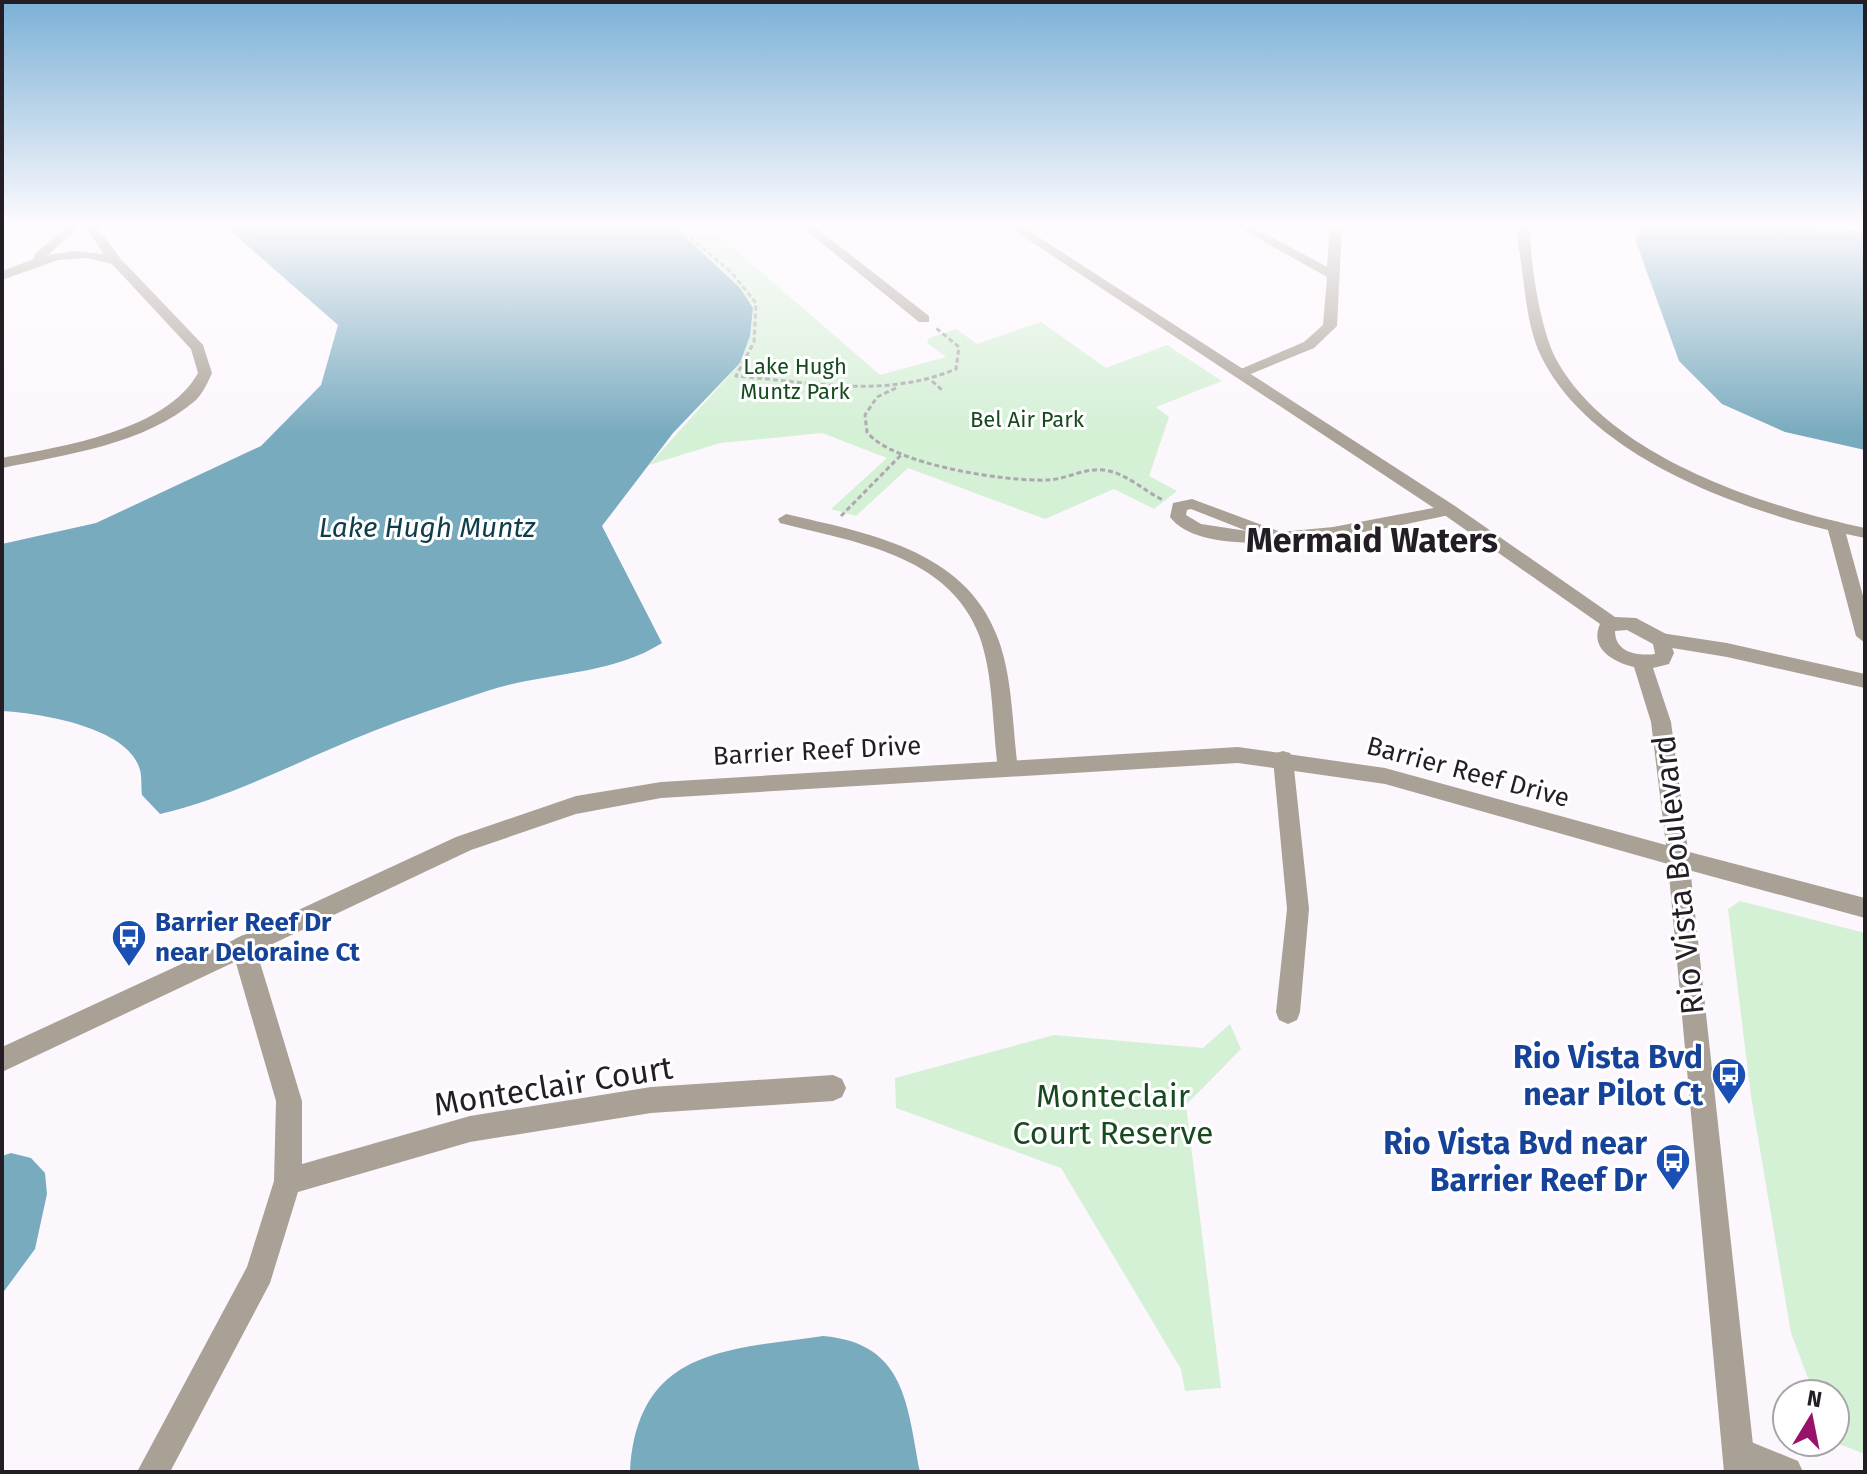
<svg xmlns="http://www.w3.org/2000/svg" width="1867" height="1474" font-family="'Fira Sans',sans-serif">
<rect width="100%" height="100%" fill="#fcf7fd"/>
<path fill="#d4f0d5" d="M675,227H709L880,375L946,357L927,343L929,338L956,329L977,344L1041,322L1106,368L1167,345L1222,381L1156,407L1169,417L1149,476L1177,491L1154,509L1114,489L1045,519L908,468L856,516L831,509L887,458L822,433L720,443L649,465L740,363L750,336L753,308L725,273Z
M1740,901L1865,933V1454L1833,1442L1835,1394H1814L1791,1333L1751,1096L1728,909Z
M1230,1024L1241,1049L1186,1105L1221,1388L1185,1391L1181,1369L1061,1168L896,1108L895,1078L1054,1035L1203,1048Z"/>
<path fill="#79abbe" d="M226,227H675L740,288L753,308L750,336L740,363L673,433L602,526L662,643C610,676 545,672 487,691C448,704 409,717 371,732C300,760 235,796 160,814L142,795C141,788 142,777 140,770C129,727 39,713 2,711V544L96,523L261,446L321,385L338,325Z
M1642,227H1799L1865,231V450L1785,432L1722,404L1679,361L1635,239Z
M11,1153L31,1158L45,1173L47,1194L35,1249L2,1294V1156Z
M823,1336C906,1343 907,1405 920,1472H630C637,1348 727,1350 823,1336Z"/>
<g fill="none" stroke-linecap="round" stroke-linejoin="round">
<path stroke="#ada8af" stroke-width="3" stroke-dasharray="5 3" stroke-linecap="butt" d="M678,227L731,272L756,303L754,342L736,376C810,382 885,399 956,369L959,347L936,328
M932,381L943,391
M896,388L877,397L865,415L867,432C892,465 1008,482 1048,480C1067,479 1084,468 1103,470C1125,472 1144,491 1163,500
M841,516L901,455"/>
<path fill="#a9a196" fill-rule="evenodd" d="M66,227H79L48,255L73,251L104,254L85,227H97L120,258L203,345L212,373C208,382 203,393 196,400C146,444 65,455 2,468V458C63,446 166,431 198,373L191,349L112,264L87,258L58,260L2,280V271L34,259L35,254Z
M802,227H815L929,316V322H919Z
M1238,227H1253L1327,267L1330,227H1342L1337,326L1314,348L1241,378L1234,374L1236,371L1304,342L1323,325L1327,277Z
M1518,227H1530C1530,262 1540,328 1556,359C1609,457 1763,506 1865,528V538L1846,534L1865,603V643L1856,636L1828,530C1730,506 1590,454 1542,358C1525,325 1525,280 1518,244Z
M1192,499L1281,532L1333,527L1449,505L1457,510L1449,515C1392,527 1210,570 1170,517L1173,503ZM1191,509L1247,531L1201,524L1186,515L1187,510Z
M786,514C866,533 964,549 997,636C1013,676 1012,725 1018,768L1015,774H1001L998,768C992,725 994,676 979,635C948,554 853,542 780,523L778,519Z
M1661,633L1727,643L1865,674V688L1727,657L1654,645L1652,640L1654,635Z
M1283,751L1290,753L1293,759L1309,909L1300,1012L1297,1020L1288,1024L1279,1020L1276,1012L1287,909L1273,759L1276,753Z
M1678,849L1865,898V918L1670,865L1667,858L1670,851Z
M243,935L251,939L255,946L302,1101V1164L470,1116L651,1087L833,1075L842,1079L846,1088L842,1097L833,1101L651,1113L470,1142L298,1192L270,1283L170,1472H137L247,1267L274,1181L276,1101L231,946L235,939Z
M1739,1437L1798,1461L1803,1472H1747L1728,1464L1723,1453L1728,1442Z"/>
<path fill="#a9a196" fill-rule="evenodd" d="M1009,227H1023L1455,506L1615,617L1636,618L1668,635L1674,653L1669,664L1653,668L1671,722L1689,858L1756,1472H1724L1668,864L1385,784L1238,763L661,798L576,814L471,850L2,1072V1047L456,837L576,796L661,782L1238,747L1385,768L1666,845L1651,722L1634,667C1614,662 1589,649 1600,624L1443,514ZM1627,630L1653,644L1655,654C1638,656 1615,653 1615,631Z"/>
</g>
<linearGradient id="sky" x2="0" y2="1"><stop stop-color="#7bb0d7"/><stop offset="0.52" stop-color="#fefbfe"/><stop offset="1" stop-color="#fefbfe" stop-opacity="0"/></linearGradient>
<rect width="1867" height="433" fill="url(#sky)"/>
<defs>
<symbol id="bus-pin" viewBox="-11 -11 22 30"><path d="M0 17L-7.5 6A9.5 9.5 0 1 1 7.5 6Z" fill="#1a4fb4" stroke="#fff"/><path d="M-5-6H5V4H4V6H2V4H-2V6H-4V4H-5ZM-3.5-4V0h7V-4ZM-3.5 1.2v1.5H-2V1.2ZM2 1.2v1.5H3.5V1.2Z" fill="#fff"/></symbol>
</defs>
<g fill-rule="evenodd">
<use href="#bus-pin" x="109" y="917" width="40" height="54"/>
<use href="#bus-pin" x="1709" y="1055" width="40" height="54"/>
<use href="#bus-pin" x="1653" y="1141" width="40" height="54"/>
</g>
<g text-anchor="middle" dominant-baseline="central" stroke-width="6" stroke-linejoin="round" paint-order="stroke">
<g font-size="22" fill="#174a1f" stroke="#fff">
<text x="795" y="366">Lake Hugh<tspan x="795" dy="25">Muntz Park</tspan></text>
<text x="1027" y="419">Bel Air Park</text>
</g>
<g font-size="26" fill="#241d26" stroke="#fff">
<text transform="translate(817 751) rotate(-3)">Barrier Reef Drive</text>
<text transform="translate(1468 772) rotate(15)">Barrier Reef Drive</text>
</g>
<g font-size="26" font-weight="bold" fill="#164399" stroke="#fff" text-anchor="start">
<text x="155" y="922">Barrier Reef Dr<tspan x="155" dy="30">near Deloraine Ct</tspan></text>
</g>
<g font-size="28" font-style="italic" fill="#0e3d4b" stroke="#fff">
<text x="427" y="527">Lake Hugh Muntz</text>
</g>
<g font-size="32" fill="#241d26" stroke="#fff">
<text transform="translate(1678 875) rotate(-96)">Rio Vista Boulevard</text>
<text transform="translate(553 1086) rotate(-9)">Monteclair Court</text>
</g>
<g font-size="32" font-weight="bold" fill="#164399" stroke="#fff" text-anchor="end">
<text x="1703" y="1057">Rio Vista Bvd<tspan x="1703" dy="37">near Pilot Ct</tspan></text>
<text x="1647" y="1143">Rio Vista Bvd near<tspan x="1647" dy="37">Barrier Reef Dr</tspan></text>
</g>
<g font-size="32" fill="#174a1f" stroke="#fff">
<text x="1113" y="1096">Monteclair<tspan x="1113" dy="37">Court Reserve</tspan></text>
</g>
<g font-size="34" font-weight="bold" fill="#241d26" stroke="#fff">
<text x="1372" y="540">Mermaid Waters</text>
</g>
</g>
<rect width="1867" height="1474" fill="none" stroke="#241d26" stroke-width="8"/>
<g transform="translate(1811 1418) rotate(10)"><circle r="38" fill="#ffffff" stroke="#a7a5a8" stroke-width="2"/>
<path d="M0-6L14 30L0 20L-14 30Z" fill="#971268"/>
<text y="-12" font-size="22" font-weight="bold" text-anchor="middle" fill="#241d26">N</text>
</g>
</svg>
